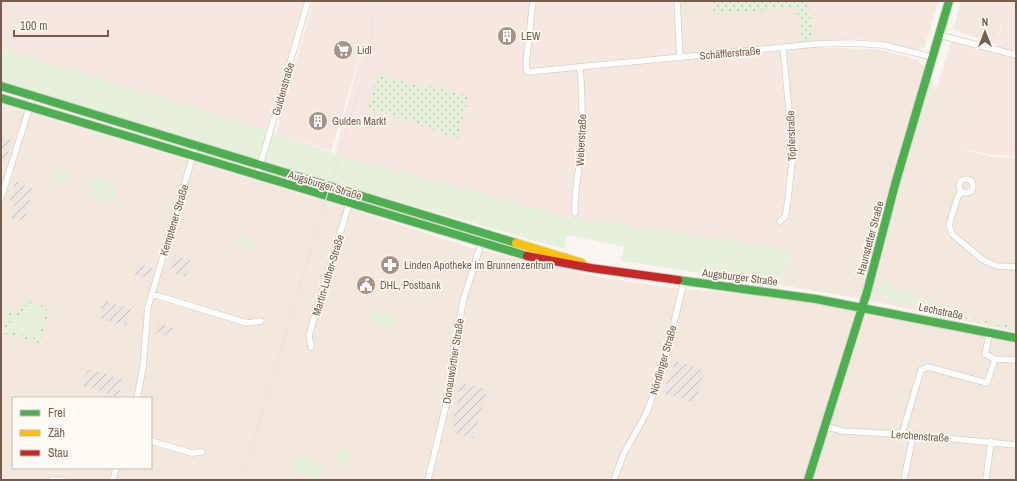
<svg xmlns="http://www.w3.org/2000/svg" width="1017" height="481" font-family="'Archivo Narrow',sans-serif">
<defs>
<pattern id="industrial-furrows" width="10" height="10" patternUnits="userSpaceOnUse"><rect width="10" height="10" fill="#ede5e0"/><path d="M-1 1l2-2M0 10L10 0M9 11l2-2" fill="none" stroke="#c5bdb8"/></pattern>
<pattern id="grass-dots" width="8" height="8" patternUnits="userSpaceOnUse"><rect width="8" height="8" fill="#e7f0db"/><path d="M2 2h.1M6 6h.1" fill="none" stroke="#c0c6b4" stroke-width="1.8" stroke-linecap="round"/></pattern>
</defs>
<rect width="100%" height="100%" fill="#f9f5f0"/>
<path fill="#f2e8de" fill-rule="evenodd" d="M674,1H814L818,48L878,49L919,60L936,90L967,92V107L955,147L991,157L1016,158V332L863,299L781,285L791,257L776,247L792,171L679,58Z
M961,1H990L1004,18L997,37L991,42L953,30Z
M1,104L341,206L472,248L588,275L665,287L789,298L1016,342V480H1ZM13,398H151V468H13Z"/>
<path fill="#f6e8e1" d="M1,1H305L266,130L1,48Z
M313,1H674L679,58L783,46L792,171L776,247L570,217L354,160L335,153L364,41L331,151L276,133Z
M814,1H938L924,49H913L878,41L849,39L817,42Z
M990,1H1016V53L1004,50L991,42L1000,33L1004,18L987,13Z
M953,36L1016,54V156L991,155L955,147L967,107V92L936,90Z"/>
<path fill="url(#industrial-furrows)" d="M1,137L12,140L6,161L1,159Z
M15,182L33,188L24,222L11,218L15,203L10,201Z
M175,255L191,260L186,277L173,273L174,268L171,267Z
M138,263L152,268L149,279L135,275Z
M104,301L131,309L126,326L99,318Z
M158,322L174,329L172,337L155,333Z
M675,361L705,370L695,403L663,393Z
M88,369L123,379L118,397L83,386Z
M459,382L487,390L473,438L455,433L453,420L459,397L458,386Z"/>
<path fill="url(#grass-dots)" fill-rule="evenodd" d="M711,1H809L812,41L801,42L797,7L719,14L711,9Z
M377,75L422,87L427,85L469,96L458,139L412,122L368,108Z
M24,300L51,308L40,344L2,333L9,311L17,314ZM13,315L20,317L8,330Z
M945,312L1016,327V330L945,314Z"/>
<path fill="#e7f0db" d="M1,48L266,130L354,160L570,217L776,247L791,257L781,285L621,261L624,247L567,235L564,249L355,189L1,82Z
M55,167L72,171L68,185L52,181Z
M99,178L112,182L115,191L114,203C98,200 95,201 88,185Z
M238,236L253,240L252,245L256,246L254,251L235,246Z
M882,280L890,282L888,288L931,301L928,309L882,298L879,291Z
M28,303L47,308L38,339L8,330L13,315L20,317Z
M372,310L396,316L393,327L369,321Z
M339,449L349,452L345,466L335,463Z
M300,456L324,463L319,480L293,471L295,459Z"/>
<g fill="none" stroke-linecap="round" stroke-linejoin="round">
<defs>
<path id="street" d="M533,1L526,64L527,72L816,44L850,43L883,45L932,57
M677,1L680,58
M939,35L1016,55
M257,176L308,1
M959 186a7 7 0 1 1 14 0a7 7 0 1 1-14 0Z
M962,192L958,196L949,225L952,234L983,260L997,266L1016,267
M1,198L33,96
M575,213C574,190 580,167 581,145C583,119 582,93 580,67
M780,221L785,217L787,207L793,152L783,48
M152,294L247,323L261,321
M311,347L309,335L349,204
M995,359L1016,360
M137,398L143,367L148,307L196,145
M824,426L843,431L913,435L1016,445
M902,434L921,370L928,367L987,383L995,359L985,354L990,332
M151,441L192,453L202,452
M51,480H62
M113,480L116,468
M428,480L446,405L463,301L481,244
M614,480L623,455L646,414L662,372L684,281
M904,480L913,435
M986,480L991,441"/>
<path id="fast" d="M1,86L516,243
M1,98L527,256
M678,280L816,299L1016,338
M808,480L867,292L896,181L949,1"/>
<path id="slow" d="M516,243L582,263"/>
<path id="jam" d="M527,256L591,268L678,280"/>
</defs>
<use href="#street" stroke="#d7d1cb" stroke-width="7"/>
<use href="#fast" stroke="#d9d2cb" stroke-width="10"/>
<use href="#slow" stroke="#d9d2cb" stroke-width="10"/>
<use href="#jam" stroke="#d9d2cb" stroke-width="10"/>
<use href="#street" stroke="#fefefd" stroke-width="5.5"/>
<use href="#fast" stroke="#4caf50" stroke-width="8"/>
<use href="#slow" stroke="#ffc107" stroke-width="8"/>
<use href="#jam" stroke="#c62828" stroke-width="8"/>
<path stroke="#e6e3e7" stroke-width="1" d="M242,480L369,55L373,28L369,1"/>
</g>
<defs>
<symbol id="building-disc" viewBox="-11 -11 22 22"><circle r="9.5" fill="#a69286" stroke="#fffaf3"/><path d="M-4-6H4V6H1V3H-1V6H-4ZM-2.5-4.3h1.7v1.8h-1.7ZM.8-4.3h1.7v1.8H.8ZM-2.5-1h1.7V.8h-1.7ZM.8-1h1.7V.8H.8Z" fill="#fff"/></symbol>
<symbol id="supermarket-disc" viewBox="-11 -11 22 22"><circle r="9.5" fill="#a69286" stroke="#fffaf3"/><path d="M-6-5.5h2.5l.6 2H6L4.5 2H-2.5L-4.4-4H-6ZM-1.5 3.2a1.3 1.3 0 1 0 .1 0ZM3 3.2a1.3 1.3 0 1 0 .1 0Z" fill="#fff"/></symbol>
<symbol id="pharmacy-disc" viewBox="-11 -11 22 22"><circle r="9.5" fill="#a69286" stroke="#fffaf3"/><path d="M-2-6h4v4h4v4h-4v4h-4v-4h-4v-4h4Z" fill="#fff"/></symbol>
<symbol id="civic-disc" viewBox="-11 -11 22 22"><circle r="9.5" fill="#a69286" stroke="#fffaf3"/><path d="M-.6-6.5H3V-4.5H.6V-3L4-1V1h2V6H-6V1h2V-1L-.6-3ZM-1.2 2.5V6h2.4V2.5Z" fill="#fff"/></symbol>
</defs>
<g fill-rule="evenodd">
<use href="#building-disc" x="496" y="25" width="22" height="22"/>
<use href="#supermarket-disc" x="332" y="39" width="22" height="22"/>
<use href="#building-disc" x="307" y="110" width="22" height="22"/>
<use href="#pharmacy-disc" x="379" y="254" width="22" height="22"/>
<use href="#civic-disc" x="355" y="274" width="22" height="22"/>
</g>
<g text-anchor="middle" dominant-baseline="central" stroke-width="3.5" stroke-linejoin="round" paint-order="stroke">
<g font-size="11" fill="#7a5c4d" stroke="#fffaf3" text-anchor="start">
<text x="521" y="36">LEW</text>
<text x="357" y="50">Lidl</text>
<text x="332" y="121">Gulden Markt</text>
<text x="404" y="265">Linden Apotheke im Brunnenzentrum</text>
<text x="380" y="285">DHL, Postbank</text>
</g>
<g font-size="11" fill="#7a5c4d" stroke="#fffaf3">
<text transform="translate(730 53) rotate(-5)">Schäfflerstraße</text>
<text transform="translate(283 89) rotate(-74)">Guldenstraße</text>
<text transform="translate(791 136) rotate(-92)">Töpferstraße</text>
<text transform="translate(581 140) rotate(-87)">Weberstraße</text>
<text transform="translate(325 185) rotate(17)">Augsburger Straße</text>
<text transform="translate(174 220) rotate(-73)">Kemptener Straße</text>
<text transform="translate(870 238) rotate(-75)">Haunstetter Straße</text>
<text transform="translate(328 275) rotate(-73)">Martin-Luther-Straße</text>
<text transform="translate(740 277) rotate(7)">Augsburger Straße</text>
<text transform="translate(941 311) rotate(12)">Lechstraße</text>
<text transform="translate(663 360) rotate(-74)">Nördlinger Straße</text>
<text transform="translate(453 361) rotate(-81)">Donauwörther Straße</text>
<text transform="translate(920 436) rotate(4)">Lerchenstraße</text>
</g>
</g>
<rect width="1017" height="481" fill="none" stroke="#7a5c4d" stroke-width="4"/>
<rect x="12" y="397" width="140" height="72" fill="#fffaf3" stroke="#cabbb1"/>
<rect x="20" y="410" width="20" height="6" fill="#4caf50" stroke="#cabbb1"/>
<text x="48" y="417" font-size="12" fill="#7a5c4d">Frei</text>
<rect x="20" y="430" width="20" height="6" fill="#ffc107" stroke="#cabbb1"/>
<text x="48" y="437" font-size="12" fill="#7a5c4d">Zäh</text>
<rect x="20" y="450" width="20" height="6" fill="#c62828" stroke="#cabbb1"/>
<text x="48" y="457" font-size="12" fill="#7a5c4d">Stau</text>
<g transform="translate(985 32)" stroke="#fffaf3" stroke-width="3" paint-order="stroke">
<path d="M0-3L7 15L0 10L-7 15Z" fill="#7a5c4d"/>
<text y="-6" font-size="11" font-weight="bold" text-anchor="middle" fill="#7a5c4d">N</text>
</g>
<path d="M14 30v6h94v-6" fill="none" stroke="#7a5c4d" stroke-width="2"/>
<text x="20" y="30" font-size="12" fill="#7a5c4d" stroke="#fffaf3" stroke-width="3" paint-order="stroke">100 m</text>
</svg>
